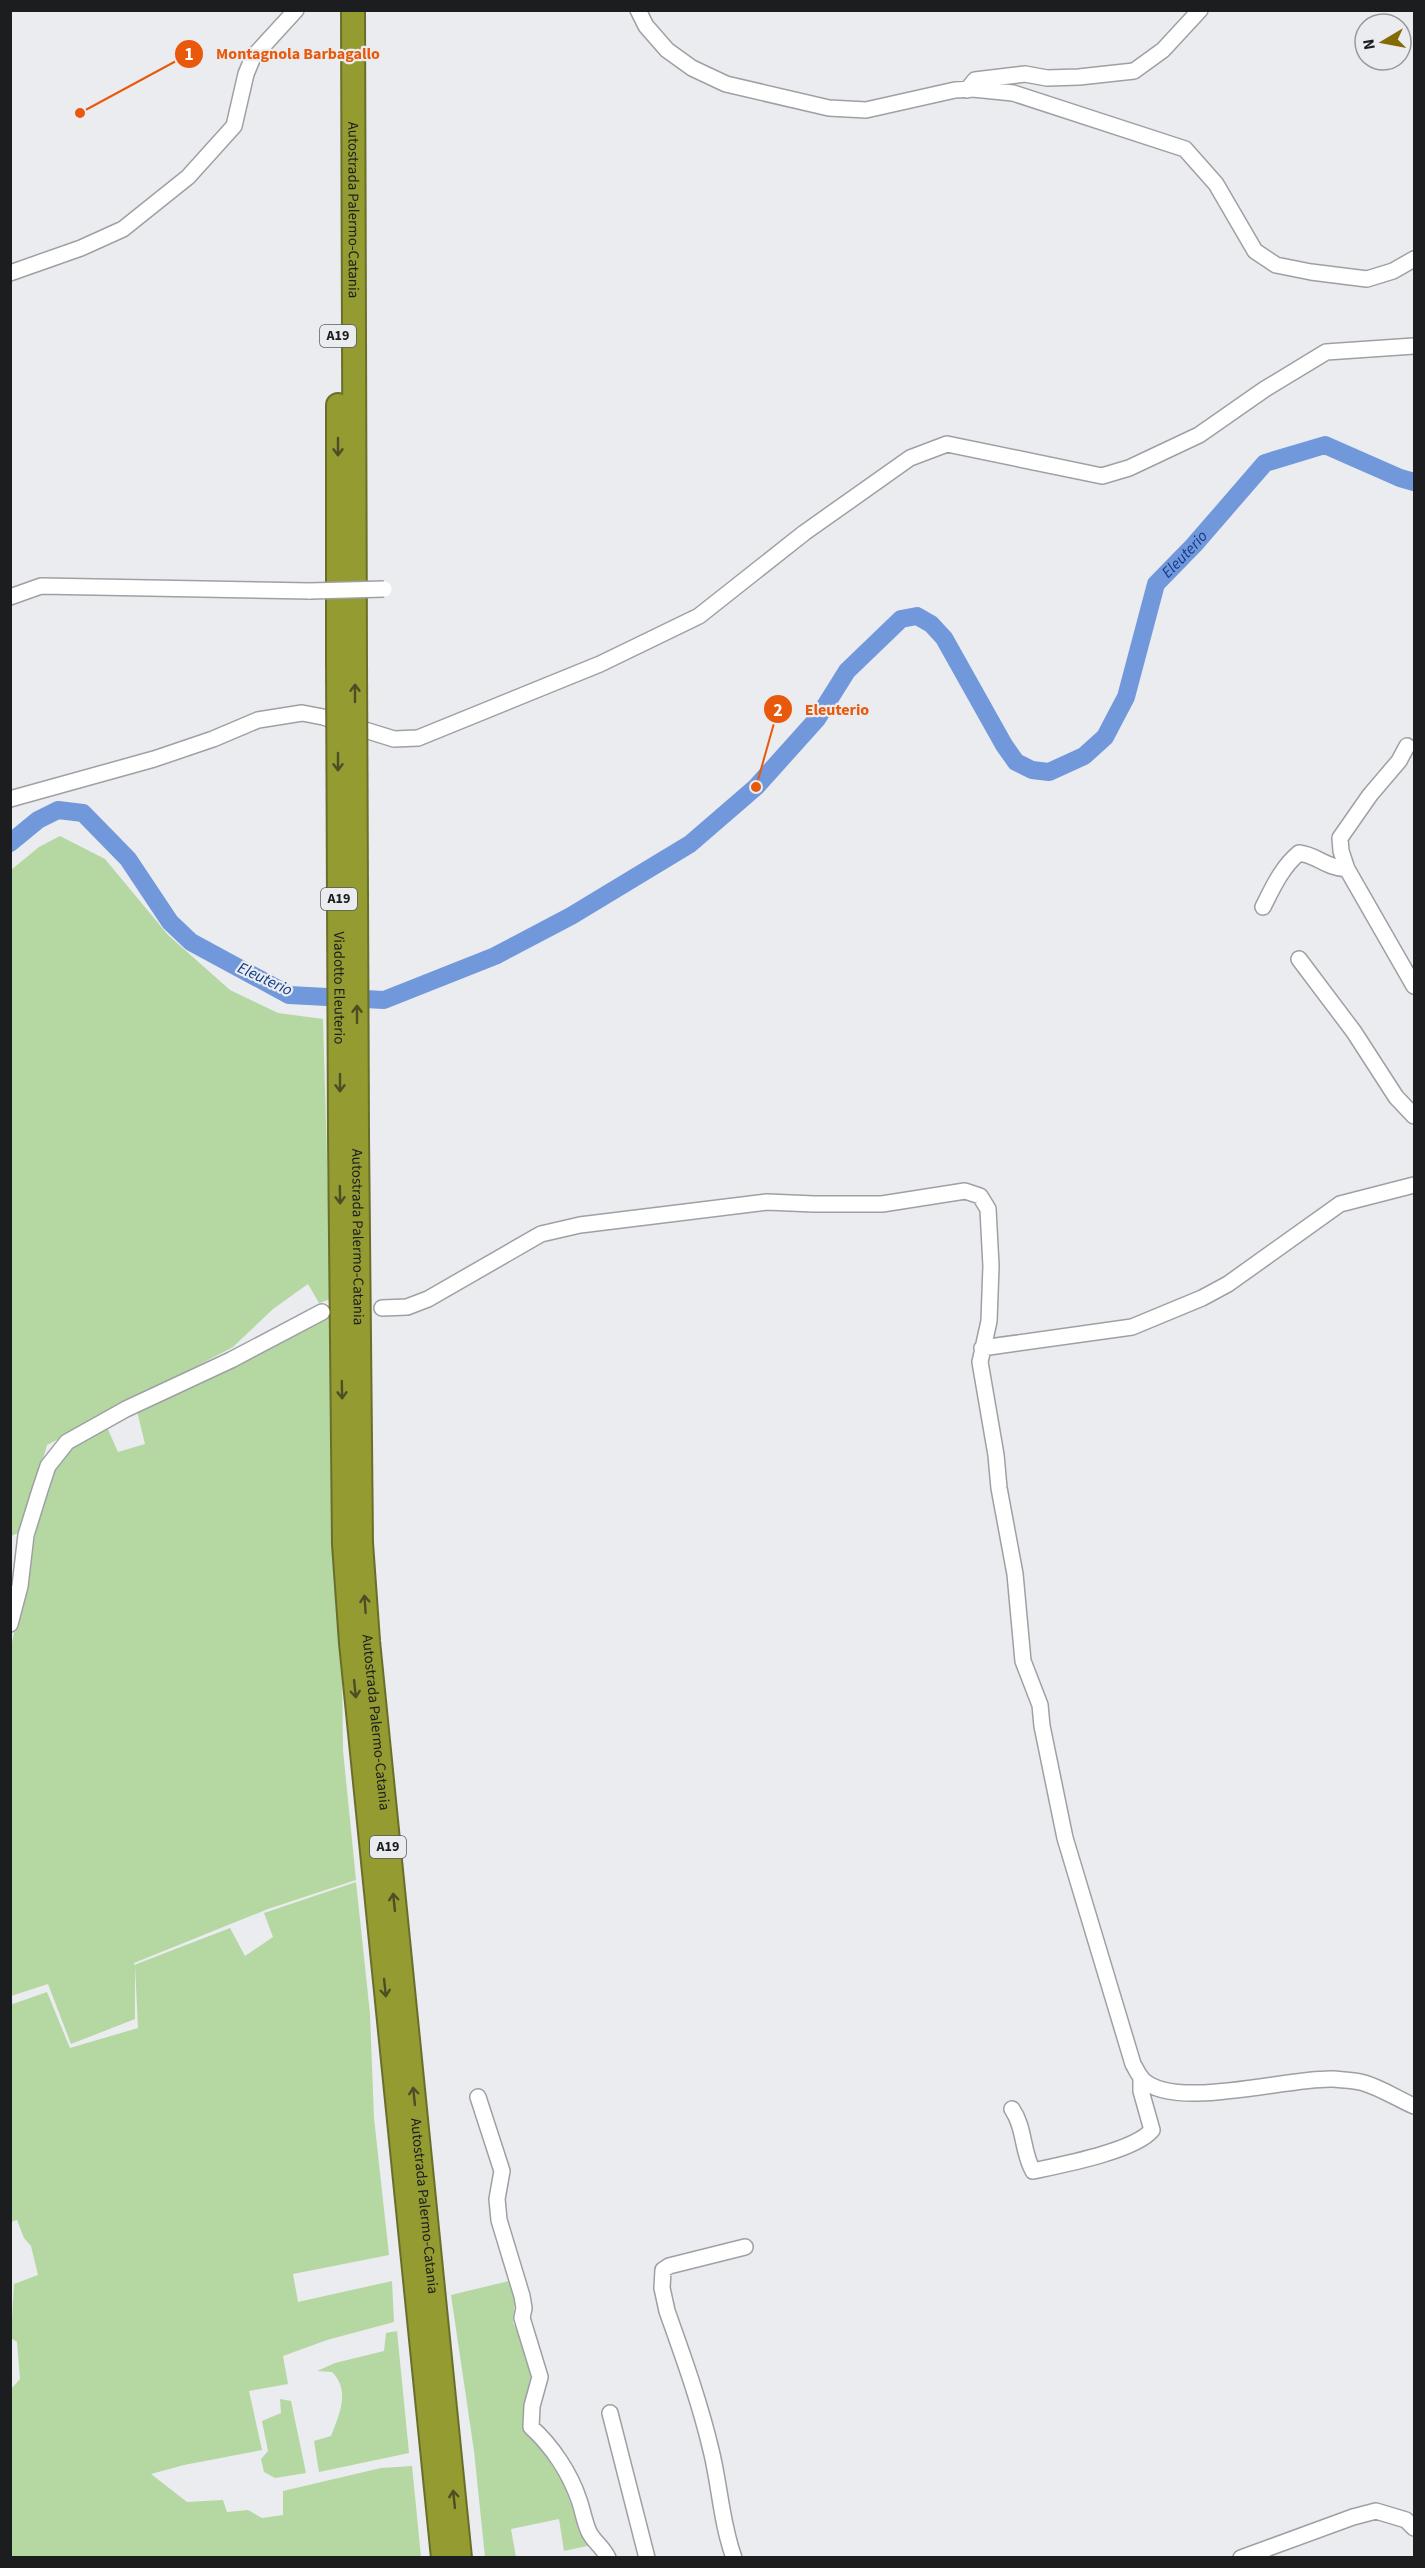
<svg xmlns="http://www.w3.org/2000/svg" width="1425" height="2568" font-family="'Source Sans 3',sans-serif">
<rect width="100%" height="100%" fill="#eaecef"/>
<path fill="#b5d7a2" d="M60,836L105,859L168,935L230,990L278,1013L323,1019L331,1299L319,1303L308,1284L273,1309L233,1347L47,1445L23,1531L11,1536V870L39,847Z
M331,1316L334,1573L342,1666L343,1750L356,1880L268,1909L134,1963V1965L230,1928L245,1956L273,1937L264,1913L356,1882L370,2014L374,2118L389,2255L293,2274L298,2302L392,2281L394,2322L327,2340L283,2356L288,2384L249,2391L262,2450L184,2465L151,2474L187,2502L223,2500L227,2512L248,2510L262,2518L283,2515V2491L381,2468L412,2466L421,2557H11V2389L20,2379L17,2342L11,2338L14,2284L38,2275L31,2246L24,2238L17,2220L11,2222L10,2005L47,1992L70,2048L138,2028L135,1965V2019L71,2044L48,1984L11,1996V1647L47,1482C62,1452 79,1442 106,1425L118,1452L145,1444L137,1411L323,1318Z
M517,2279L513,2322L525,2349L532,2376L523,2419L564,2485L576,2519L592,2545L564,2551L559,2519L511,2529L516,2557H485L474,2451L451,2295Z
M397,2331L409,2453L319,2472L314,2441L331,2436C339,2415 351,2391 332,2372L317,2371L335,2363L384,2351L386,2333Z
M280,2399L291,2401L306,2473L275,2478L264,2472L261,2459L268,2451L262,2421L281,2413Z"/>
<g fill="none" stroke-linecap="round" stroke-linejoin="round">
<path stroke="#7298dc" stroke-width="18" id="s1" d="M10,843L38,820L58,810L83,813L128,859L170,922L191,942L289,995L384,1000L495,956L571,916L690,844L756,787L817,719L847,671L901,619L917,616L931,624L944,638L1004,745L1016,762L1032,770L1049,772L1084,756L1105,737L1126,697L1156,584L1194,545L1265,463L1325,445L1400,478L1414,482"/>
<defs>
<path id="minor" d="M638,10L646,26L667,50L692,68L726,84L829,108L866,110L955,90L973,89L1013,93L1185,149L1216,184L1255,251L1276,265L1311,272L1367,279L1393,271L1414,259
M967,90L975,80L1025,74L1047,78L1079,77L1134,71L1163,50L1200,10
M10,273L81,248L123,229L188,177L234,126L246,74L253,57L296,10
M10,597L41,586L310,591
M1407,746L1399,761L1370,795L1340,838L1341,851L1347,869L1414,986
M10,799L154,759L213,739L258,720L302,713L323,717L394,739L418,738L600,664L699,616L804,533L910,458L947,444L1102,476L1129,468L1199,435L1265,389L1326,352L1414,346
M1263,907C1273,887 1282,867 1299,853C1317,855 1326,868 1347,869
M1299,959L1354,1032L1396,1097L1414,1116
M382,1308L407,1307L428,1299L541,1234L580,1225L767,1202L814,1204H882L965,1191L980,1196L988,1209L991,1266L989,1321L980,1362L996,1455L999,1488L1015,1574L1023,1661L1040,1705L1042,1726L1065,1838L1133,2064C1136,2069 1139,2076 1143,2080C1176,2111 1289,2077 1333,2079C1342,2080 1355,2080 1364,2083C1381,2088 1398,2099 1414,2106
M982,1348L1132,1327L1202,1298L1228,1284L1340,1204L1414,1185
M10,1624L20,1586L26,1535L40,1490L48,1466L67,1442L126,1409L231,1360L322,1312
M478,2097L502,2171L497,2199L499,2220L522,2296L524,2308L522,2318L540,2377L532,2406L531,2427C552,2446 570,2473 579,2500C583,2511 584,2521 589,2532C594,2542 603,2547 608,2558
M1012,2109C1025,2128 1022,2152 1033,2171C1061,2165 1135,2151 1152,2130L1141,2091V2077
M610,2413L647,2558
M734,2558C721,2522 720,2486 711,2450C700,2403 683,2356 667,2311L662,2288L663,2270L669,2266L745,2247
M1241,2558L1353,2517L1376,2511L1406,2520L1414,2528"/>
<g id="highway">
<path id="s2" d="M353,10L355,661"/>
<path d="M338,661V405"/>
<path id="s3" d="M357,1135L361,1543L368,1641L460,2558"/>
<path d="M340,1136L344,1544L351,1643L443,2558"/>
</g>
</defs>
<use href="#minor" stroke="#9ea0a3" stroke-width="18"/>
<use href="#highway" stroke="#696f2a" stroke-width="26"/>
<use href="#minor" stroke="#fff" stroke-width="15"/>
<use href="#highway" stroke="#939b31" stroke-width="22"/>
<defs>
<path id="minor-bridge" d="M310,591L384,589"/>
<g id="highway-bridge">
<path id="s4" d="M338,661L340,1136"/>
<path d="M355,661L357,1135"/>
</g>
</defs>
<use href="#minor-bridge" stroke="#9ea0a3" stroke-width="18" stroke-linecap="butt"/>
<use href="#highway-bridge" stroke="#696f2a" stroke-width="26" stroke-linecap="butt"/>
<use href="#minor-bridge" stroke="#fff" stroke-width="15"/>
<use href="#highway-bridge" stroke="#939b31" stroke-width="22"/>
</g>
<defs><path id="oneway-shaft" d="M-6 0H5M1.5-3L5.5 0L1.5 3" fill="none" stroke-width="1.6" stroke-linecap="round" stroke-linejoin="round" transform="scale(1.5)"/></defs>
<g stroke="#4c4f26">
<use href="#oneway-shaft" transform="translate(338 447) rotate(90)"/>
<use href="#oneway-shaft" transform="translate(355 693) rotate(-90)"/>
<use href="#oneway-shaft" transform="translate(338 762) rotate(90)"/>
<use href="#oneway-shaft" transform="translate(357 1014) rotate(-90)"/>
<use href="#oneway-shaft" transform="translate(340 1083) rotate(90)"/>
<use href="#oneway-shaft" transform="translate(340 1195) rotate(89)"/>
<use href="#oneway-shaft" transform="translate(342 1390) rotate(89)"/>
<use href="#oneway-shaft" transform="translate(365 1604) rotate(-94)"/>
<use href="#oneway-shaft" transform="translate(355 1689) rotate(84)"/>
<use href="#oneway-shaft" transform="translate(394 1902) rotate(-96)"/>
<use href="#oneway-shaft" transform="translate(385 1988) rotate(84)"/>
<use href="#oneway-shaft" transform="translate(414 2096) rotate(-96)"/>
<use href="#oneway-shaft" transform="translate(454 2499) rotate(-96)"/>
</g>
<g text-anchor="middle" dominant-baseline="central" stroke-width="4.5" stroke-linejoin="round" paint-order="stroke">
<g fill="#eaecef" stroke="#5a5b5d" stroke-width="1.5">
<rect x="320" y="325" width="36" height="22" rx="4.5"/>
<rect x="321" y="888" width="36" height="22" rx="4.5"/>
<rect x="370" y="1836" width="36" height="22" rx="4.5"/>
</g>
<g font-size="14" font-weight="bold" fill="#1c1d1e">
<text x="338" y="336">A19</text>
<text x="339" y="899">A19</text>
<text x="388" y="1847">A19</text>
</g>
<g font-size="15" fill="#1c1d1e" stroke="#eaecef">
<text stroke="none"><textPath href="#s2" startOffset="200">Autostrada Palermo-Catania</textPath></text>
<text stroke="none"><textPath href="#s4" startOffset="327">Viadotto Eleuterio</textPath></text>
<text stroke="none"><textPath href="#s3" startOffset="102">Autostrada Palermo-Catania</textPath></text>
<text stroke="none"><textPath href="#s3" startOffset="588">Autostrada Palermo-Catania</textPath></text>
<text stroke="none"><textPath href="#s3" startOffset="1074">Autostrada Palermo-Catania</textPath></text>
</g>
<g font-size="16" font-style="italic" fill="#113a89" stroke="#eaecef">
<text stroke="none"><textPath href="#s1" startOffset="1614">Eleuterio</textPath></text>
<text transform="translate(265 979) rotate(25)">Eleuterio</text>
</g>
</g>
<path fill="none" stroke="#e8590c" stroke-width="2" d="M80 113L189 54M756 787L778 709"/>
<g fill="#e8590c" stroke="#eaecef" stroke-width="2">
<circle cx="80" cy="113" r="6"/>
<circle cx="756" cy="787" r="6"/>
<circle cx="189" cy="54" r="15"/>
<circle cx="778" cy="709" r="15"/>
</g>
<g font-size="18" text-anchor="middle" font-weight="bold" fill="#fff">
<text x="189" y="60">1</text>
<text x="778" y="716">2</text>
</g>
<g font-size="16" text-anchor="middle" font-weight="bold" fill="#e8590c" stroke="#eaecef" stroke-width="4.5" stroke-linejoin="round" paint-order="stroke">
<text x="298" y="59">Montagnola Barbagallo</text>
<text x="837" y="715">Eleuterio</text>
</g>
<rect width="1425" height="2568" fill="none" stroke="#1c1d1e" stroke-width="24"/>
<g transform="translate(1383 42) rotate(260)"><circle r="28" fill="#eaecef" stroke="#98999b" stroke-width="1.5"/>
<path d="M0-4.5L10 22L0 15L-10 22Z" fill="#846a04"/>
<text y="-9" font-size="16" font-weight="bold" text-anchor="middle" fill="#1c1d1e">N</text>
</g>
</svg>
